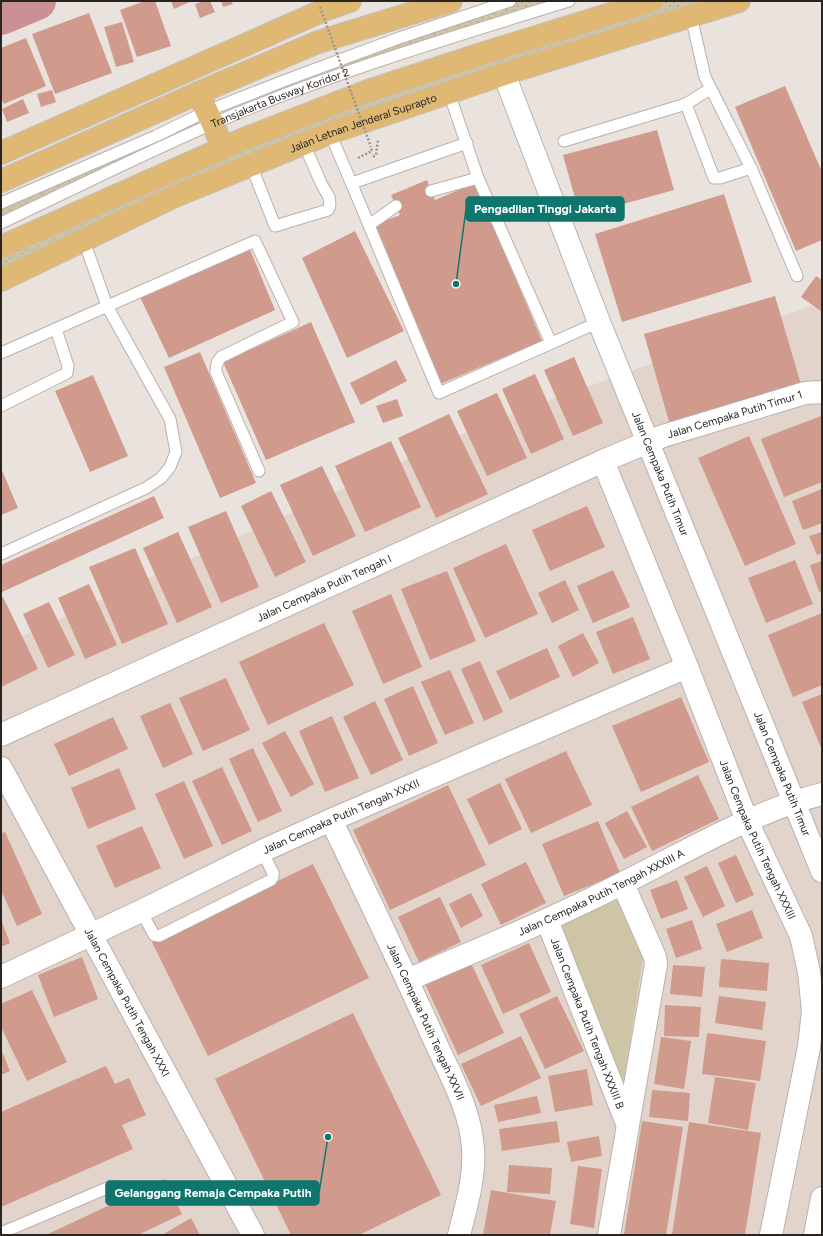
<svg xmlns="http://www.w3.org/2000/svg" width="823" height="1236" font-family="Figtree,sans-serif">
<defs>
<pattern id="grass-dots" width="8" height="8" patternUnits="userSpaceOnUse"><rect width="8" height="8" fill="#cec5a7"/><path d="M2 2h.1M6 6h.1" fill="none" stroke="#b1a98f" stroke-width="1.8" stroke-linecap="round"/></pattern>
</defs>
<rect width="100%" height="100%" fill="#eae2dd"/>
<path fill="#e2d3cb" d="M822,302V1235H1V646L480,426Z"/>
<path fill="url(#grass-dots)" d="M516,1H570L344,74L337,60Z
M652,1H737L361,122L1,279V248L187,165Z
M207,111L213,124L1,223V203Z"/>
<path fill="#cec5a7" d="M618,900L643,958L623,1085L560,925Z"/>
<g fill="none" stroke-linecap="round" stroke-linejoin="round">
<path stroke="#c99194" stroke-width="38" d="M1,16L37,1"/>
</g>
<path fill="#d09a8c" d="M145,1H155L171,46L137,57L120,10Z
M171,1H192L174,9Z
M204,1H210L215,12L200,18L195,4Z
M221,1H231L233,4L223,7Z
M89,13L112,73L55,94L32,34Z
M122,22L134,62L116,67L104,27Z
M26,38L46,86L4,104L1,98V48Z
M785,86L822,172V240L796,251L735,107Z
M52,90L56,102L41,107L37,94Z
M23,99L29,113L7,122L2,109Z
M657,130L674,190L580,216L563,155Z
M427,180L435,200L475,183L542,341L438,385L371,226L400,215L391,195Z
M724,194L752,282L622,322L595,234Z
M355,231L404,331L347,358L302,258Z
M249,247L275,310L169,358L139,295Z
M816,276L822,280L821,311L801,297Z
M775,296L802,388L670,425L644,334Z
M311,322L355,422L266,460L223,362Z
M200,352L256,483L220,498L164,367Z
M574,357L603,423L573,436L544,370Z
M396,360L407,381L361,405L350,383Z
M535,374L564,439L531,454L502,389Z
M93,375L128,456L90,472L55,391Z
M497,393L527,458L487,476L457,411Z
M397,399L403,416L383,423L376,406Z
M449,414L488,494L436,518L398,438Z
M821,416L822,482L784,497L761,439Z
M749,436L796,544L745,566L698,458Z
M391,441L421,507L365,532L335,466Z
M322,466L356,536L313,556L280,485Z
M1,468L18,508L1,515Z
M822,489V523L803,530L792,501Z
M271,491L306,562L275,577L241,506Z
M154,496L164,518L2,592L1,565Z
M587,506L605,547L550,571L532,530Z
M226,511L259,587L221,603L188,527Z
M178,532L212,607L177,623L143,548Z
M822,532V553L817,555L809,536Z
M506,544L538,614L485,638L453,568Z
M135,548L168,624L122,644L89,567Z
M795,560L813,604L766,623L748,578Z
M822,561V591L819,592L810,565Z
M613,570L630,607L593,623L577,586Z
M447,571L476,641L430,660L401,589Z
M565,580L579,610L552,623L538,593Z
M89,584L117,645L85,659L58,598Z
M391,594L422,667L383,684L352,611Z
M3,597L38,669L1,687V598Z
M49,602L75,655L48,668L23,614Z
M822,613V685L793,697L768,635Z
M633,617L650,659L613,674L596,632Z
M324,623L354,685L268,725L239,662Z
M583,633L599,663L573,677L558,646Z
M547,648L560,677L510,700L496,671Z
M480,661L503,712L484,721L461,669Z
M450,670L474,723L445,735L421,682Z
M226,678L250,730L203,751L179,698Z
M413,686L438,743L409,756L384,699Z
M822,694V750L802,702Z
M681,697L709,762L641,792L612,726Z
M375,701L403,760L371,775L343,717Z
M170,703L193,754L163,768L140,716Z
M332,716L359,778L325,792L299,731Z
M113,717L128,749L69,776L54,744Z
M285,731L314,784L291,797L262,743Z
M253,748L282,811L258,822L229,759Z
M566,751L592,805L531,833L505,779Z
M222,767L252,831L222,845L192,781Z
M119,768L136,809L88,829L71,788Z
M698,775L719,819L652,851L631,807Z
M184,781L213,846L184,859L155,794Z
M500,783L522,829L489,845L467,799Z
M448,785L486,865L390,910L353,830Z
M627,811L647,847L624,859L605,823Z
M598,821L620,873L564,896L542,844Z
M142,826L161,868L115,888L96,846Z
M5,832L42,914L17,926L1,890V833Z
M736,855L754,895L736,903L718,863Z
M526,862L546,903L501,925L481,884Z
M313,864L369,978L208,1056L152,942Z
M707,866L725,906L703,917L684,877Z
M677,880L688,909L661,919L650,890Z
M471,893L483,916L461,928L449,904Z
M440,897L461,942L419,962L398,917Z
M752,910L763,938L727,952L716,924Z
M1,920L10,943L1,947Z
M692,920L702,949L676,958L666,929Z
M529,943L551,992L503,1014L481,965Z
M82,957L98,999L54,1017L38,975Z
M721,959L769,963L767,991L719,987Z
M471,963L504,1033L458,1055L425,984Z
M673,965L705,967L702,997L670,994Z
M32,990L67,1062L27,1081L1,1027V1004Z
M557,996L584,1051L545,1069L519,1014Z
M719,996L766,1002L762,1030L715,1023Z
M665,1005L701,1007L699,1037L664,1036Z
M353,1013L441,1195L359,1235H291L215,1079Z
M707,1033L766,1041L760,1081L702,1074Z
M521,1036L541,1078L481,1106L461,1064Z
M661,1037L691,1041L684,1089L654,1084Z
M1,1049L10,1071L1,1075Z
M106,1066L115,1084L129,1078L146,1115L122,1125L133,1149L1,1207V1112Z
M587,1069L593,1105L555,1112L548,1076Z
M715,1077L756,1083L748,1130L708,1123Z
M652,1090L690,1093L688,1121L649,1117Z
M537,1096L541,1113L498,1122L494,1105Z
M557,1121L560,1142L502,1151L499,1129Z
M642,1121L683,1127L666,1235H624Z
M689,1122L761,1133L745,1235H672Z
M599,1136L602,1156L571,1162L567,1142Z
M509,1165L552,1168L550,1194L507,1192Z
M578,1166L602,1169L594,1228L570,1224Z
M165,1179L182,1214L138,1235H46Z
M491,1190L556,1201L550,1235H483Z
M191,1218L200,1235H162Z"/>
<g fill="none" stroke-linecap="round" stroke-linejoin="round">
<defs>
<g id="lane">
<path d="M691,16L705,77L751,168L797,276"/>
<path d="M449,93L478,178L551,343"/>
<path d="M686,104L714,178H720L751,168"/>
<path d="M330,133L353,187"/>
<path d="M564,141L686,104L710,89"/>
<path d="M467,143L355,182L353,187L439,393L599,322"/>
<path d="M251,165L275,226L328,210L330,205L329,197L321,183L304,144"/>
<path d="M431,191L478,178"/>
<path d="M1,203L156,136L207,111L286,80L399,38L510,1"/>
<path id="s1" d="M1,223C71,190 141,155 212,124C328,74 449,38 569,1"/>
<path d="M369,225L396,206"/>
<path d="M1,353L255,241L293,322L221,357C217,362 216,365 216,372L259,471"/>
<path d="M1,406L67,373L68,366L56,329"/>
<path d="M1,554L146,488L161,478L170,467L176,452L170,419L107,306L84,241"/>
<path d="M141,911L154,935L159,936L271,880L273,877V873L262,851"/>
<path d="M1,1233L112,1186"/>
</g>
<g id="street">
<path id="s2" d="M648,442L663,436L805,393L822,392"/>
<path id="s3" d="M1,768L253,1235"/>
<path id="s4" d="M331,820C366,893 401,965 434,1039C449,1073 471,1110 473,1149C475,1178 466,1207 459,1235"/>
<path id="s5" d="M547,920L628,1126"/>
<path id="s6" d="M1,977L141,911L262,851L331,820L687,667"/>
<path id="s7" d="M407,980C480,949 553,919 623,883C688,851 752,812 822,794"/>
<path d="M609,1235L656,964L655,957L623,884"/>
</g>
<g id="secondary">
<path id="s8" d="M504,74L599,322L822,871"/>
<path id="s9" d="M603,461L687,667L747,821L801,936L809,972L813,1011L809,1047L771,1235"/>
<path id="s10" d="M1,735L603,461L648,442"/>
<path d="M815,1235L822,1198"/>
</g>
<g id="primary">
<path d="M198,93L213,124L223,149"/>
<path d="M1,153L324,10L350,1"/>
<path d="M1,181L198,93L318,42L451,1"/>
<path d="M1,247L244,139L368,91L475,56L652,1"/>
<path id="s11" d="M1,280L173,197L330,133L504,74L739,1"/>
</g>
</defs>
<use href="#lane" stroke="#b9b1ad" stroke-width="13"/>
<use href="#street" stroke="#b9b1ad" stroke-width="24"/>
<use href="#secondary" stroke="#b9b1ad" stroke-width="24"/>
<use href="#primary" stroke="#c3c2c1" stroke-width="24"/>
<path stroke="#9a9490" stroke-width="2.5" stroke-dasharray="2 2" stroke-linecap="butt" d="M373,157L376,155L378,140
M358,158L372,151L371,147"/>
<use href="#lane" stroke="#fff" stroke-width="11"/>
<use href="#street" stroke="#fff" stroke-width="22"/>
<use href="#secondary" stroke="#fff" stroke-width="22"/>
<use href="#primary" stroke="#dfb874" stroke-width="22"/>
<path stroke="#9a9490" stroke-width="2.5" stroke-dasharray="2 2" stroke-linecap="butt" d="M320,7L371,147"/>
</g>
<g text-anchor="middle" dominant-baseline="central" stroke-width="3" stroke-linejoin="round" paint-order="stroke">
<g font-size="11" fill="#282523" stroke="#fff">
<text stroke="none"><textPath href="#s1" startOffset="306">Transjakarta Busway Koridor 2</textPath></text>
<text stroke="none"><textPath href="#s11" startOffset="395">Jalan Letnan Jenderal Suprapto</textPath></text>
<text stroke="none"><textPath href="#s2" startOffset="91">Jalan Cempaka Putih Timur 1</textPath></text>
<text stroke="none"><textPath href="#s8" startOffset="429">Jalan Cempaka Putih Timur</textPath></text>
<text stroke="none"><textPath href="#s10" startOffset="355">Jalan Cempaka Putih Tengah I</textPath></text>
<text stroke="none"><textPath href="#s8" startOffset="753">Jalan Cempaka Putih Timur</textPath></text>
<text stroke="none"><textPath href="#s6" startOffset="376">Jalan Cempaka Putih Tengah XXXII</textPath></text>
<text stroke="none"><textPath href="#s9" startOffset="409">Jalan Cempaka Putih Tengah XXXIII</textPath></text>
<text stroke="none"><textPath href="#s7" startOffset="213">Jalan Cempaka Putih Tengah XXXIII A</textPath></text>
<text stroke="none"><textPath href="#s3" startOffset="266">Jalan Cempaka Putih Tengah XXXI</textPath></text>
<text stroke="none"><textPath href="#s4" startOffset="223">Jalan Cempaka Putih Tengah XXVII</textPath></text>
<text stroke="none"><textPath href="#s5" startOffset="111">Jalan Cempaka Putih Tengah XXXIII B</textPath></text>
</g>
</g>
<path fill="none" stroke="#0f766e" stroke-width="1.5" d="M456 284L466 209M328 1137L319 1193"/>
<g fill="#0f766e" stroke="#fff" stroke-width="1.5">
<circle cx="456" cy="284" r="4"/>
<circle cx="328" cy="1137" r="4"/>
</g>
<g fill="#0f766e" stroke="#0f766e" stroke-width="1.5">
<rect x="466" y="197" width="158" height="24" rx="4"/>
<rect x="106" y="1181" width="213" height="24" rx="4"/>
</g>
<g font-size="12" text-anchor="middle" font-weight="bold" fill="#fff">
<text x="545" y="213">Pengadilan Tinggi Jakarta</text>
<text x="213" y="1197">Gelanggang Remaja Cempaka Putih</text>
</g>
<rect width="823" height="1236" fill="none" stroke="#282523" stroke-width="4"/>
</svg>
